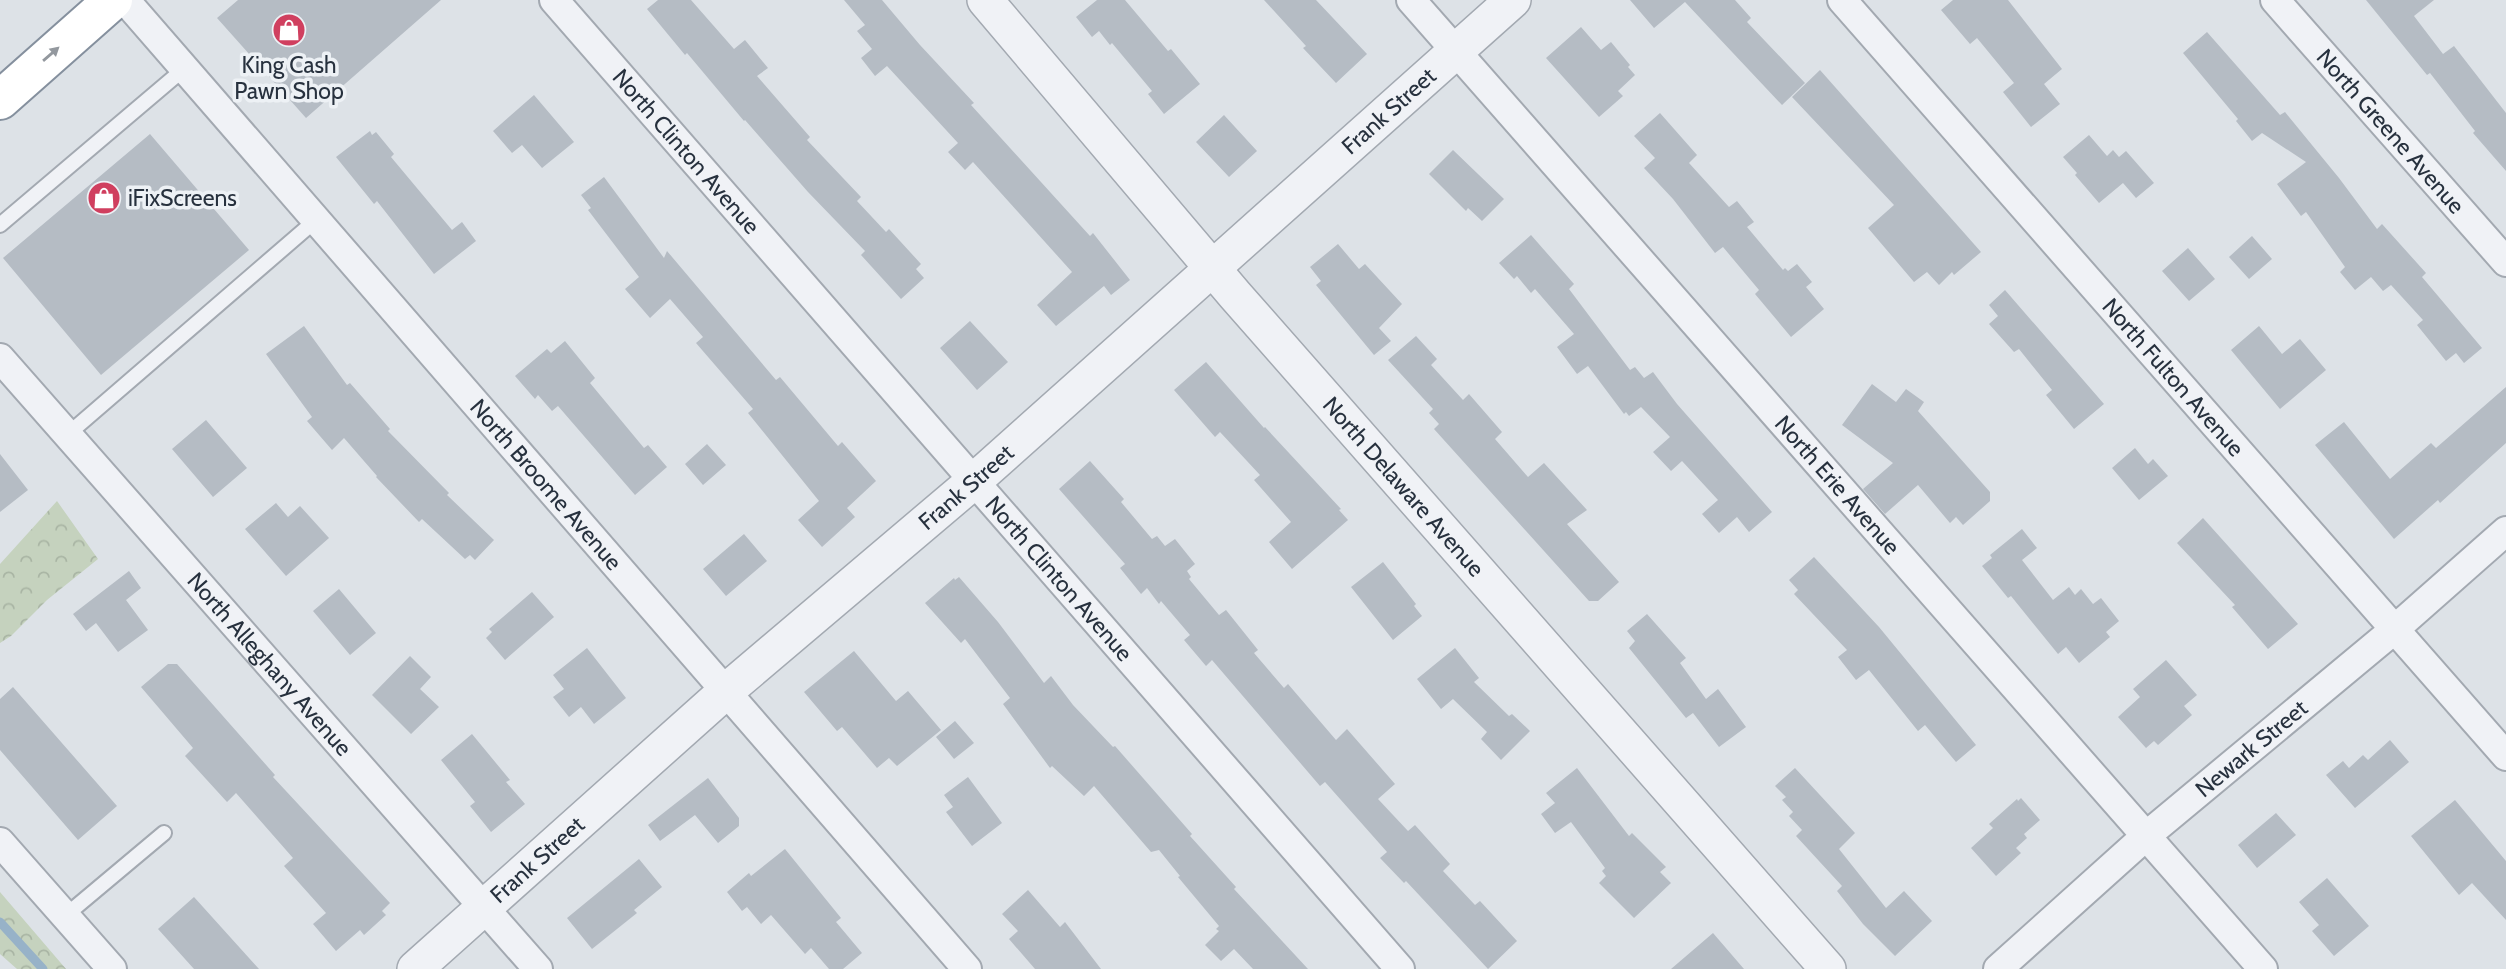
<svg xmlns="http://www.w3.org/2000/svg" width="2506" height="969" font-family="Cabin,sans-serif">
<defs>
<pattern id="forest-crowns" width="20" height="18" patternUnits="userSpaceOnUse" patternTransform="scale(1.75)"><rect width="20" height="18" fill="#c5d2be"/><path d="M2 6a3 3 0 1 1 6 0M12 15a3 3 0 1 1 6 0" fill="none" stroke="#a9b5a4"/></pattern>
</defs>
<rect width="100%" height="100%" fill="#dde2e7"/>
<path fill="url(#forest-crowns)" d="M57,501L98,559L47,600L11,636L0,643V564Z
M0,892L66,969H17L0,954Z"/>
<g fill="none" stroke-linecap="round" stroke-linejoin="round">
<path stroke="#97b2c8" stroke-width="9" d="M0,922L43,969"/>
</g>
<path fill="#b5bcc4" d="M238,0H441L306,118L217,18Z
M658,0H691L734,49L745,40L768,68L757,76L810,137L807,140L861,197L857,201L886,232L889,229L921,264L916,269L924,278L901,299L861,255L865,251L808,192L745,120L744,121L687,53L685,55L647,9Z
M844,0H882L920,45L974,103L971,105L1090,236L1093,233L1130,280L1111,295L1104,286L1056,326L1037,305L1072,272L973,162L965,170L948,152L958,143L887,66L875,76L861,58L872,49L857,31L865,25Z
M1097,0H1125L1168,51L1171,49L1200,84L1164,114L1148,94L1152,91L1112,43L1110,45L1099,31L1092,37L1076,17Z
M1264,0H1316L1367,54L1336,83L1303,48L1306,46Z
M1630,0H1735L1751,18L1747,22L1805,83L1782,105L1685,2L1654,28Z
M1953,0H2008L2062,69L2044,84L2060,104L2031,127L2003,92L2014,83L1977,38L1970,44L1941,10Z
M2366,0H2434L2414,16L2443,54L2454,46L2506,113V171L2473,133L2475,131L2430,73L2427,75Z
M1581,27L1601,50L1611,42L1630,65L1628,67L1635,75L1618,91L1623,96L1599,117L1546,58Z
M2207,32L2280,115L2285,112L2339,178L2377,229L2382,224L2426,273L2422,277L2482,348L2464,363L2456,353L2446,361L2417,325L2423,320L2391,285L2383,291L2371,277L2355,290L2340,272L2345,267L2306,212L2301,216L2277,184L2306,162L2262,133L2252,141L2236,121L2238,119L2183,53Z
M1820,70L1981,252L1954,275L1952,272L1939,285L1927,272L1914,282L1868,228L1894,205L1792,97Z
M534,95L574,142L542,168L522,145L512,153L493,131Z
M1660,113L1697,155L1689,163L1729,207L1737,201L1754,222L1747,227L1783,270L1785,268L1788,271L1797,264L1812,282L1806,287L1824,309L1791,337L1755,294L1759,290L1723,247L1715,253L1673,199L1644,168L1655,158L1634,136Z
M1224,115L1257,151L1229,177L1196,142Z
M370,131L372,135L376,132L394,154L391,157L452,230L462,222L476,241L434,274L377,201L374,204L336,157Z
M150,134L249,250L101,375L3,258Z
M2089,135L2107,156L2113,150L2119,157L2126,151L2154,183L2136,198L2123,183L2099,203L2075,175L2077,173L2063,157Z
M1453,150L1504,199L1482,221L1468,208L1466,211L1429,174Z
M604,177L664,258L667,251L776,380L780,377L838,446L842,442L876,481L847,508L855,517L822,547L798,520L819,501L748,413L753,409L696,343L703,337L670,299L650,318L625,289L639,277L588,210L591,208L581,195Z
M1531,235L1574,284L1569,289L1630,370L1635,367L1644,378L1653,372L1677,404L1772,512L1749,532L1737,517L1719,533L1702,514L1718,500L1682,461L1671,471L1653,452L1670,437L1641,407L1629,416L1626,412L1624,414L1588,366L1577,374L1557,347L1574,334L1535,289L1531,293L1517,276L1514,279L1499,263Z
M2252,236L2272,259L2249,279L2229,257Z
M1338,244L1359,269L1365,264L1402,304L1379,328L1391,341L1374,355L1316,285L1321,281L1310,267Z
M2188,248L2215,279L2189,301L2162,271Z
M2005,290L2104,404L2074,429L2046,395L2052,390L2019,349L2014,352L1989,324L1998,316L1989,305Z
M970,321L1008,362L977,390L940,348Z
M304,326L347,385L350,383L390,429L388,431L449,493L447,495L494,540L475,560L470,555L465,559L422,519L419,522L376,477L377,476L344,438L332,450L307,421L312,417L266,354Z
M2259,326L2282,354L2300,339L2326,370L2280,409L2231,350Z
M1416,336L1437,359L1431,365L1463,400L1469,394L1502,432L1495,439L1528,477L1544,463L1587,510L1567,524L1619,582L1598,601H1589L1434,429L1439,424L1429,413L1433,409L1388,360Z
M565,341L595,378L590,383L644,448L648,445L667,467L635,495L558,406L552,411L538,395L535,399L515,376L547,349L551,353Z
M1206,362L1264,428L1265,427L1341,509L1339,510L1348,520L1292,569L1269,542L1291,522L1254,480L1260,475L1220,432L1215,437L1174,390Z
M1872,384L1896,402L1906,389L1924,402L1918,411L1990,492V501L1963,525L1956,517L1950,523L1918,485L1885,514L1863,489L1893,463L1842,425Z
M2506,387V443L2440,503L2438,500L2394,539L2315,445L2344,422L2390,479L2431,443L2436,448Z
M206,420L247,468L213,497L172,449Z
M707,444L726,465L703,485L685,464Z
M2135,448L2148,464L2153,459L2168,476L2139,500L2112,468Z
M0,454L28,490L0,512Z
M1090,461L1124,499L1121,502L1152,539L1157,536L1165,546L1175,539L1195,564L1187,571L1191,577L1189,579L1219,615L1226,610L1258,650L1254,653L1284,688L1288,684L1336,740L1347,729L1395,784L1378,799L1408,831L1415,825L1450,864L1443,871L1475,905L1480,901L1517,941L1488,969L1406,881L1404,883L1380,858L1387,852L1325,782L1320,786L1212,660L1206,666L1184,640L1190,635L1161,601L1159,604L1147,588L1141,594L1120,568L1125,564L1059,489Z
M276,503L288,517L300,506L329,538L286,576L245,529Z
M2203,518L2298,624L2268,649L2232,607L2235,605L2177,543Z
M2022,529L2037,548L2022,560L2053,600L2069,587L2075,595L2081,589L2093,604L2101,598L2119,621L2106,632L2110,637L2079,663L2066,647L2058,654L2011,596L2008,598L1982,566L1992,558L1990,555Z
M744,534L767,561L726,596L703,569Z
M1814,557L1879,627L1976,745L1956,762L1925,725L1918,731L1869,670L1856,680L1838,657L1847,650L1794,594L1798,590L1789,580Z
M1383,562L1416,604L1414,606L1422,616L1393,640L1351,587Z
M129,571L141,588L126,600L148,630L118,652L96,623L86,631L73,614Z
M959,577L998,622L1044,683L1051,676L1073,705L1113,747L1115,746L1192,834L1190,836L1236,887L1234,889L1308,969H1253L1234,949L1221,961L1205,945L1219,931L1216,929L1219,926L1178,877L1180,876L1159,850L1151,852L1094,786L1084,796L1052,766L1050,768L1003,704L1010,698L965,639L961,643L925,603L954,578L955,580Z
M339,589L376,633L350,655L313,611Z
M532,592L554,617L505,660L486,638L492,632L489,629Z
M1647,614L1686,658L1680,663L1706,699L1718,689L1746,727L1719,747L1693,713L1686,718L1629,648L1635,641L1627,631Z
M587,648L626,698L594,724L581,707L569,717L553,697L564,689L553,675Z
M1455,648L1479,678L1474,682L1509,716L1512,714L1530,731L1501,760L1481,739L1487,732L1453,699L1441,709L1417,679Z
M854,651L896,701L908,691L941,730L897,766L889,758L877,768L842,727L837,731L804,692Z
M410,656L431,677L420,689L439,707L411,734L372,695Z
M2166,660L2197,695L2184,706L2192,715L2158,745L2154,741L2146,748L2118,717L2140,697L2133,689Z
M168,664H177L275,775L273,777L390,903L382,911L386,915L364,935L360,930L336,951L313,924L326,913L284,866L293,858L236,793L227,802L185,756L193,748L141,687Z
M13,687L117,806L78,840L0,750V699Z
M955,721L974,743L954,759L936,737Z
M472,734L510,780L506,782L525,804L491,832L470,806L475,802L441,760Z
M2390,740L2409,762L2355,808L2326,775L2343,761L2349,768L2363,755L2368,760Z
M1577,768L1629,836L1632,833L1666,867L1660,872L1671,883L1634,918L1599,883L1606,876L1602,871L1605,868L1571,822L1555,833L1541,814L1555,803L1546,793Z
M1795,768L1855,833L1839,849L1886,908L1904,891L1932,921L1895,956L1863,924L1837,891L1842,886L1796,836L1802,830L1789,816L1793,812L1782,800L1786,797L1775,786Z
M968,777L1002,823L972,846L946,812L953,807L944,795Z
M708,778L739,818V826L718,843L695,815L660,841L648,825Z
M2021,798L2040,820L2024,834L2027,838L2016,848L2021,853L1996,876L1971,848L1993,828L1989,824L2017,799L2018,801Z
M2455,800L2506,861V920L2472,883L2459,895L2411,836Z
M2276,813L2296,835L2257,868L2238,845Z
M785,849L841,918L836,922L862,953L843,969H829L811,948L805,954L771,915L761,924L747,907L742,911L727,892L749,873L751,876Z
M639,859L662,887L634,910L637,913L592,949L567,918Z
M2327,878L2369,926L2334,956L2312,931L2319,925L2299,902Z
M1028,890L1060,927L1065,922L1101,969H1035L1009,939L1018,931L1002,914Z
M194,897L259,969H194L158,929Z
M1713,933L1744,969H1671Z"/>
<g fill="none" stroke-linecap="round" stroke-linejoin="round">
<defs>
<path id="service" d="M0,225L185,68
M67,435L316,220
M65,916L164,833"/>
<g id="minor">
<path id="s1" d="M125,0L967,969"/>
<path id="s2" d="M554,0L1400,969"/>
<path id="s3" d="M1411,0L2263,969"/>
<path id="s4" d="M1842,0L2506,756"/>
<path id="s5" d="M2275,0L2506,262"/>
<path id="s6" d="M0,358L538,969"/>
<path d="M0,842L112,969"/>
<path id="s7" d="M1998,969L2146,836L2395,629L2506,531"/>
</g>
<g id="tertiary">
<path id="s8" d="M985,0L1235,295L1828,969"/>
<path id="s9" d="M415,969L725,692L974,481L1513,0"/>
</g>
<path id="trunk" d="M0,100L113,0"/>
</defs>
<use href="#service" stroke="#a3a9b1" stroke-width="18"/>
<use href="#minor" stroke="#a3a9b1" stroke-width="32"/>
<use href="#tertiary" stroke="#a3a9b1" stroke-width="38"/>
<use href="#trunk" stroke="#85909e" stroke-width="42"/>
<use href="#service" stroke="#f0f2f6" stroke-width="14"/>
<use href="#minor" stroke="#f0f2f6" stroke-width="28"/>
<use href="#tertiary" stroke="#f0f2f6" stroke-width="35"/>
<use href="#trunk" stroke="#fff" stroke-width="38"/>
</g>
<defs><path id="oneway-solid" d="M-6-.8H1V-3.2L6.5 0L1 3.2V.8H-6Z" transform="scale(1.75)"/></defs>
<use fill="#93989e" href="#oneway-solid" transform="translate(51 54) rotate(-41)"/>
<defs>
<symbol id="shop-disc" viewBox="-11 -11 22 22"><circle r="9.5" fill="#d03f5f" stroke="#edf1f5"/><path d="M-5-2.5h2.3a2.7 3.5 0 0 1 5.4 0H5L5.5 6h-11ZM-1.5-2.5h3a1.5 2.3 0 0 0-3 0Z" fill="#fff"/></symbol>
</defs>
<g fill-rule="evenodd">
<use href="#shop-disc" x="270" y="11" width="38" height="38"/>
<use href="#shop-disc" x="85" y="179" width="38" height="38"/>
</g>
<g text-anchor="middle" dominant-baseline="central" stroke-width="7" stroke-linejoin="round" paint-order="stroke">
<g font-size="23" fill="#27313e" stroke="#edf1f5">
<text x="289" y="65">King Cash<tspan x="289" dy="26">Pawn Shop</tspan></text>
<text x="128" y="198" text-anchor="start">iFixScreens</text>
</g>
<g font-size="23" fill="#27313e" stroke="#edf1f5">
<text stroke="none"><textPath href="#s9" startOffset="1298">Frank Street</textPath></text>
<text stroke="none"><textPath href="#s5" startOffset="175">North Greene Avenue</textPath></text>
<text stroke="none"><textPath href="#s2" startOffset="201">North Clinton Avenue</textPath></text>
<text stroke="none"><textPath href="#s4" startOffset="502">North Fulton Avenue</textPath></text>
<text stroke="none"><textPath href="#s3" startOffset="646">North Erie Avenue</textPath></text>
<text stroke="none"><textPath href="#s1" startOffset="642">North Broome Avenue</textPath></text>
<text stroke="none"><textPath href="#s9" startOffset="732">Frank Street</textPath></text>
<text stroke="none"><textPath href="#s8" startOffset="642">North Delaware Avenue</textPath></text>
<text stroke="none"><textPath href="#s2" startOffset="768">North Clinton Avenue</textPath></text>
<text stroke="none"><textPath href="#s6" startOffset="408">North Alleghany Avenue</textPath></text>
<text stroke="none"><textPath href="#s7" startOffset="336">Newark Street</textPath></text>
<text stroke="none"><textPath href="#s9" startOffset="164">Frank Street</textPath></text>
</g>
</g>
</svg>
